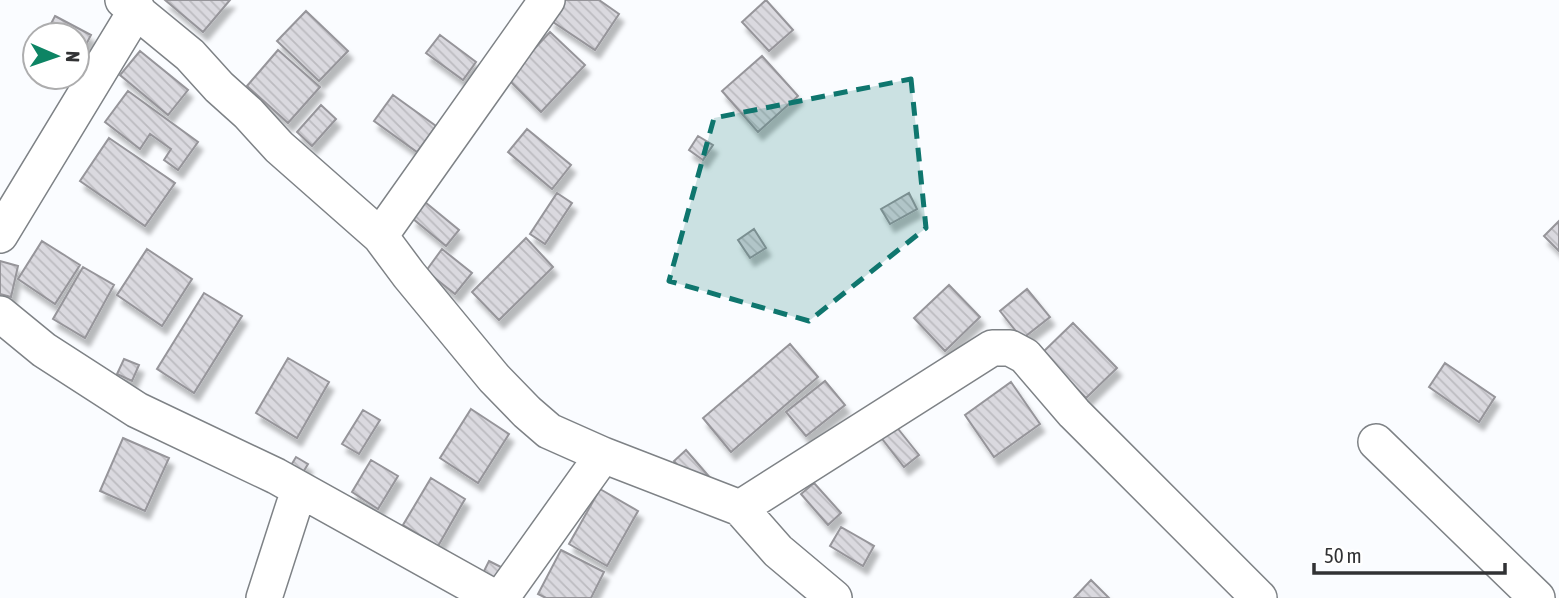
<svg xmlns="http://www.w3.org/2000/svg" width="1559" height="598" font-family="'Asap Condensed',sans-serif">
<defs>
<pattern id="building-back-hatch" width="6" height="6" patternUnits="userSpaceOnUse" patternTransform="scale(1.75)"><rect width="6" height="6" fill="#dad9df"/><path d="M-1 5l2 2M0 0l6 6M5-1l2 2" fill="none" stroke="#bcbbc0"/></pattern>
<filter id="shadow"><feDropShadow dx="4.5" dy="8" stdDeviation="2" flood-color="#0004"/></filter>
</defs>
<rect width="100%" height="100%" fill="#fafcff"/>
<path fill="url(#building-back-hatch)" stroke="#96959a" stroke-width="2" filter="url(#shadow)" d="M165,0H230L203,32Z
M564,0H599L619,14L595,50L550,20Z
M766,0L793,30L769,51L742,22Z
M306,11L348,51L319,81L277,41Z
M55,16L91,35L77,62V35H45Z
M550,32L585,65L541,112L507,78Z
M440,35L476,62L463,80L426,53Z
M278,50L320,87L288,123L247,86Z
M140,51L188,90L168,115L120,75Z
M762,56L798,96L758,132L722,91Z
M128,91L198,142L178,170L164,160L171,149L150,134L140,149L105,122Z
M393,95L436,126L417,152L374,121Z
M321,105L336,119L312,146L297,132Z
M527,129L571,165L552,189L508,152Z
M698,136L713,145L703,160L689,150Z
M109,138L175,183L145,226L80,181Z
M557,193L572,203L545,244L530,234Z
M909,193L917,209L890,224L881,209Z
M425,202L459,230L446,246L412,218Z
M1559,221V251L1544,236Z
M754,229L766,248L750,258L738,240Z
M526,238L553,267L499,320L472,292Z
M42,241L80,265L55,304L18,279Z
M147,249L192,279L162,326L117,295Z
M442,249L472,273L455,294L426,271Z
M0,261L18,266L11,297L0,294Z
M83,267L114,285L85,338L53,319Z
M949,285L980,317L945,351L914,318Z
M1027,289L1050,317L1022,339L1000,311Z
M204,293L242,316L194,393L157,369Z
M1073,323L1117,368L1086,398L1042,353Z
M790,344L818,377L731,452L703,418Z
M288,358L329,382L297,438L256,413Z
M124,359L139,365L132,381L117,374Z
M1445,363L1495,397L1479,422L1429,387Z
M825,381L845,405L806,436L786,412Z
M1011,382L1040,424L994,457L965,415Z
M471,409L509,434L478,483L440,458Z
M363,410L380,420L359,454L342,444Z
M891,420L919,455L904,467L876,431Z
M123,438L169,458L145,511L100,491Z
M686,450L712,480L699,491L674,461Z
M296,457L308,464L299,479L287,472Z
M371,460L398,476L378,509L352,492Z
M431,478L465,499L438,546L403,525Z
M814,483L841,513L828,525L801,494Z
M600,489L638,511L607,566L569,544Z
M841,527L874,546L863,566L830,546Z
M561,550L604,572L591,598H546L538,594Z
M489,561L503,568L496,584L481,577Z
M1091,580L1109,598H1074Z"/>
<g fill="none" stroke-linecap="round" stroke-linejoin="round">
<defs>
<path id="minor" d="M123,0L190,55L219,87L248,113L279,147L380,236L409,275L494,378L527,412L549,431L603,455L740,508L778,551L834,598
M0,235L137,9
M380,236L547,0
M0,314L44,350L137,410L276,476L495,598
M1376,442L1537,598
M740,508L992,348H1010L1025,356L1074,413L1259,598
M264,598L294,505L304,492
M501,598L603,455"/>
</defs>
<use href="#minor" stroke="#7e8286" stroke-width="38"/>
<use href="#minor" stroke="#fff" stroke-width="35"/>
</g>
<path fill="#0f766e" fill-opacity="0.2" stroke="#0f766e" stroke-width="5" stroke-dasharray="14 9" stroke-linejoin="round" d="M911,79L926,228L809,321L669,281L714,118Z"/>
<g transform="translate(56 56) rotate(92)"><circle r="33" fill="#ffffff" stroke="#adadae" stroke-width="2"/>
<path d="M0-5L12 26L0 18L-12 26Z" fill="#0d8464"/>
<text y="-10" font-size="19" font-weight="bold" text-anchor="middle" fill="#313234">N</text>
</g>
<path d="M1314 563v10h191v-10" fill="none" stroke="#313234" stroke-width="3.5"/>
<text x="1324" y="563" font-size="21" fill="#313234" stroke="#ffffff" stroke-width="5" paint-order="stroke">50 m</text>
</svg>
